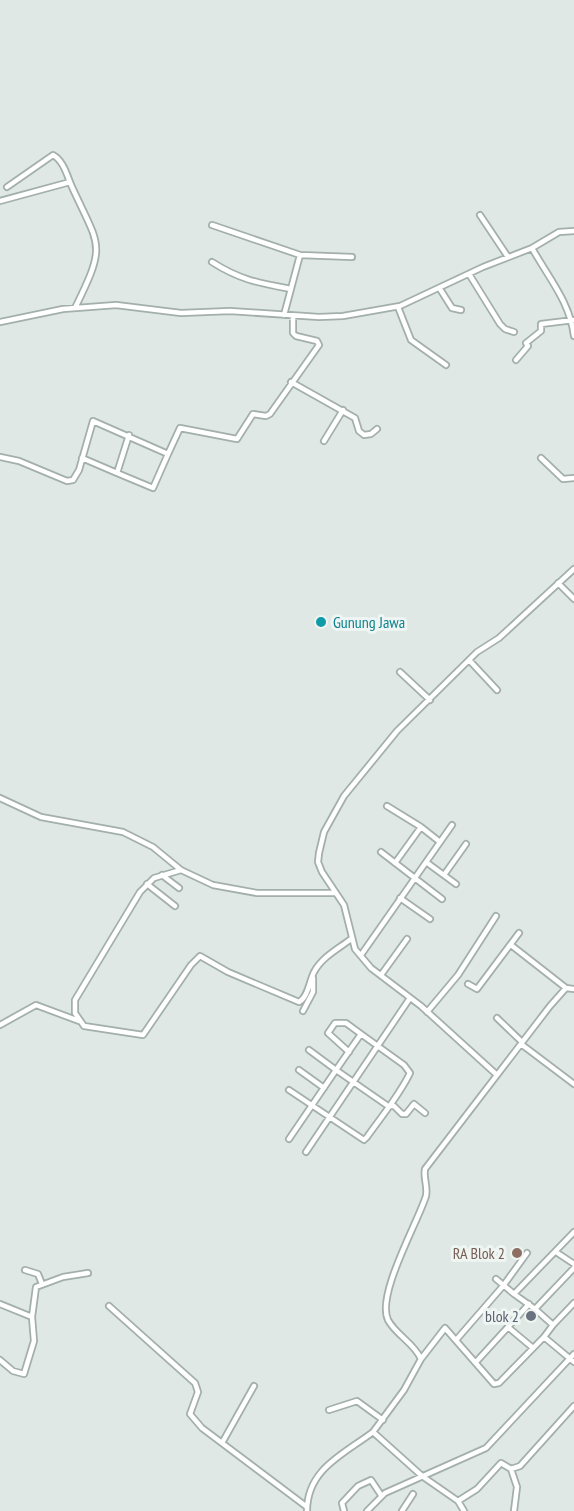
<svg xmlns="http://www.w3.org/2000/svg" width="574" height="1511" font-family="'PT Sans Narrow',sans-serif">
<rect width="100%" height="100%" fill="#dfe8e4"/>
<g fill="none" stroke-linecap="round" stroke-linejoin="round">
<defs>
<path id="street" d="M7,187L53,155C64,161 67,176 72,187C100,248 107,243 75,308
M0,201L70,182
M480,215L508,257
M212,225L300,255L352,257
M532,248C548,277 570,302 574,336
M212,262C240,280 259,283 291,289
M469,274L500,324L505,329L514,332
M440,289L452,308L461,310
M398,307L411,340L446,365
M284,315L300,255
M0,322L63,309L116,305L181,313L230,311L319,317L343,316L400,306L483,267L532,248L559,232L574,231
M516,360L528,346L526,343L541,331V324L574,320
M291,382L355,418L359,431L364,435L371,434L377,429
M324,441L343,410
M0,457L19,461L67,481L73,480L79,470L93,421L168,454L180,428L237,439L253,414L266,416L270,414L319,345L317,341L296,336L293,333V316
M82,458L117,473L129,435
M541,458L563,479L574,478
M117,473L153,488L168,454
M558,583L574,599
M469,660L497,690
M400,672L430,700
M0,798L41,817L123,832L153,847L181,870L213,885L257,893H336
M387,806L421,827
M381,852L442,899
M426,862L456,884
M395,863L421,827L440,842
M181,870L154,878L140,892L75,1000V1013L84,1026L143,1035L191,965L200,956L228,972L299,1002C308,997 309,982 314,972C322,957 338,949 351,939
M162,875L179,888
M444,875L466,844
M147,884L175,906
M400,898L430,919
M511,945L566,988
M361,955L452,825
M381,975L407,939
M468,984L477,989L519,933
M574,989L566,988L550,1006L425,1169C423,1178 428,1186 426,1196C418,1222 376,1295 388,1320C396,1335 414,1343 421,1359L404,1390L373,1432L422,1476L458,1501L477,1489L501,1463L511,1469L520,1466L574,1406
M303,1011L313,992V978
M427,1012L458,975L496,916
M497,1018L522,1042
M0,1025L36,1005L79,1021
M521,1044L574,1084
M349,1052L328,1033L335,1023H346L361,1034
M299,1070L324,1088
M497,1075L421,1006L371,968L355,949L344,905L322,872L318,862L319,853L324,832L344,796L397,731L477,652L499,638L574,569
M289,1090L364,1140L367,1137C381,1117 399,1096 410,1073L404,1065L361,1034L336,1070L388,1106H394L402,1114H406L414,1104L425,1113
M289,1139L336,1070L309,1050
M306,1152L410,998
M556,1252L574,1264
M25,1270L38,1274L42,1284
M496,1279L514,1294L574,1232
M514,1294L535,1309
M0,1304L32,1317L34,1341L24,1374L13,1371L0,1360
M109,1306L195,1383L198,1392L190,1414L202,1428L307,1507
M32,1317L36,1287L63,1277L88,1273
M553,1325L574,1303
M509,1328L533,1348
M544,1337L553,1325L535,1309L574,1268
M457,1339L503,1286L527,1253
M421,1359L445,1328L494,1384L499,1383L544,1337L574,1362
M476,1362L529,1304
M329,1410L357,1401L383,1420
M222,1443L254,1386
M511,1469L517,1487L514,1511
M458,1501L464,1511
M307,1511C307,1469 344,1454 373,1432
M344,1511L342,1503L358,1486L371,1480L381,1495
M367,1511L385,1493L486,1448L574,1354
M402,1511L413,1494"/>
</defs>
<use href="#street" stroke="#a3afab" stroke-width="8"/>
<use href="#street" stroke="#fff" stroke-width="4.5"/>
</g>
<circle fill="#0f9aa8" stroke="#eef5f2" stroke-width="2" cx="321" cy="622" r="6"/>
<circle fill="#8d6e63" stroke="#eef5f2" stroke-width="2" cx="517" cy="1253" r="6"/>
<circle fill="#6b7280" stroke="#eef5f2" stroke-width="2" cx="531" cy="1316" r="6"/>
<g text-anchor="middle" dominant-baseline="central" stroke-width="6" stroke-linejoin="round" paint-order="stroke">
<g font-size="16" fill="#0d838f" stroke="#eef5f2" text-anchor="start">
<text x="333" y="622">Gunung Jawa</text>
</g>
<g font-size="16" fill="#785e54" stroke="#eef5f2" text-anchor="end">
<text x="505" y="1253">RA Blok 2</text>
</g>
<g font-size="16" fill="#5b616d" stroke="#eef5f2" text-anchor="end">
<text x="519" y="1316">blok 2</text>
</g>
</g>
</svg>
